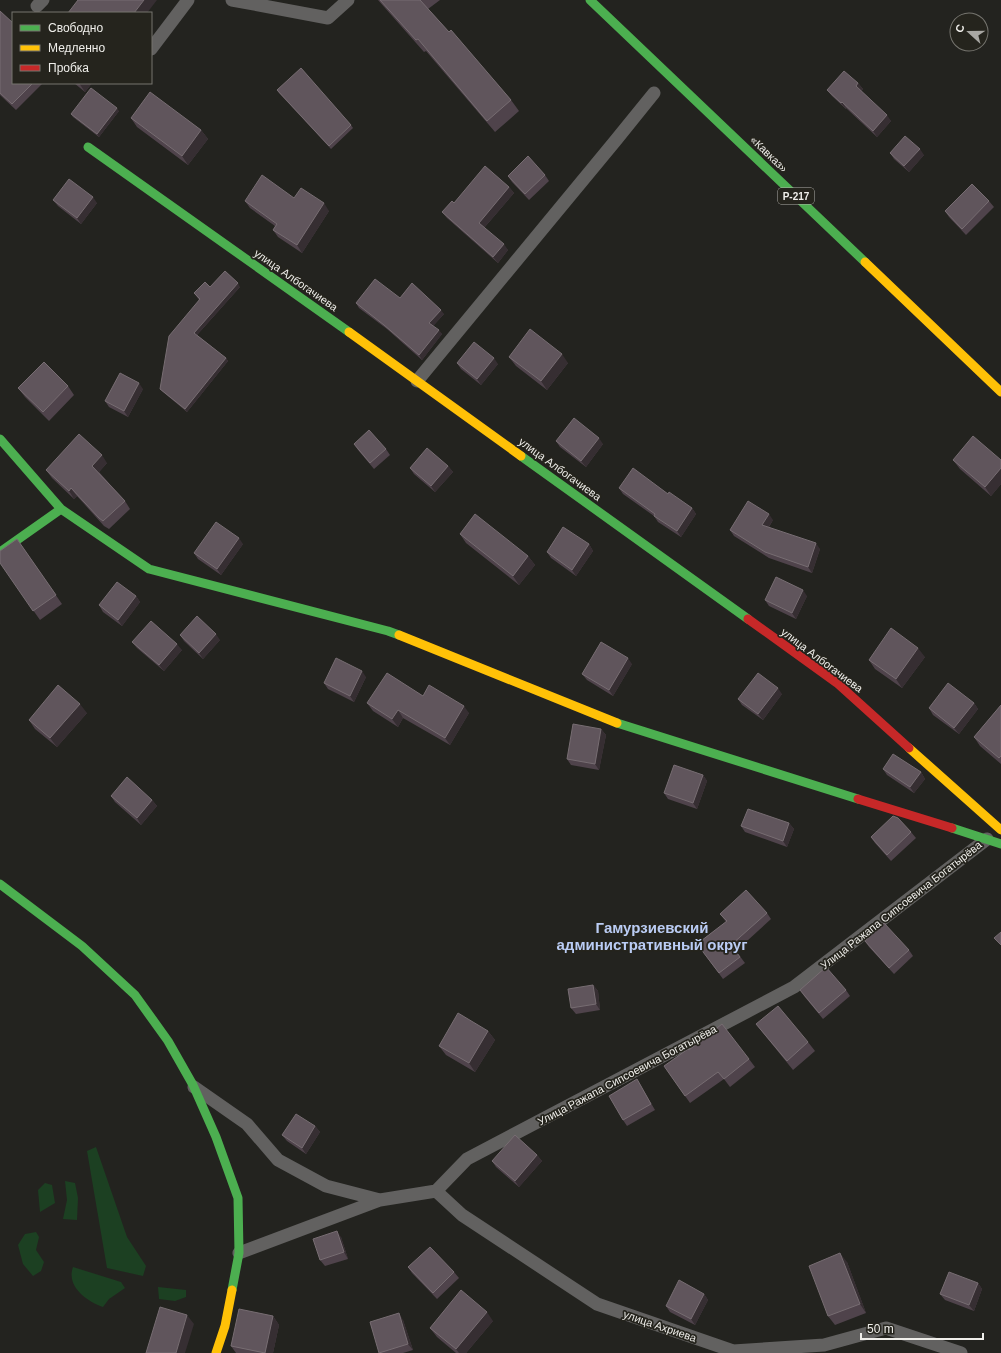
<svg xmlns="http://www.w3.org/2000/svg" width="1001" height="1353" font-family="Arial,sans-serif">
<rect width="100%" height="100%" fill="#23231f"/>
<path fill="#1c4022" d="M96,1147L127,1237L146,1266L143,1276L107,1268L87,1151Z
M65,1181L75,1183L78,1198L77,1220L63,1219L67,1200Z
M45,1183L52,1185L55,1203L40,1212L38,1190Z
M36,1232L39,1237L36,1250L44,1262L41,1271L33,1276L23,1264L18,1245L25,1234Z
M73,1267L121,1282L125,1288L109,1299L103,1307C86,1301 66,1286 73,1267Z
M158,1287L186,1290V1297L175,1301L159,1299Z"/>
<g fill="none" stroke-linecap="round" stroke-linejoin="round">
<path stroke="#626160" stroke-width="13" d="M232,0L328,18L348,0
M37,6L43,0
M151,49L188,0
M417,381L616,140L654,93
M194,1087L247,1124L278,1160L326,1186L380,1200
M436,1191L462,1215L597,1304L733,1351L824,1345L886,1328L961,1353
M239,1253L380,1200L436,1191L467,1159L794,987L987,839"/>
<path stroke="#4caf50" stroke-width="9" d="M590,0L865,262
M88,147L349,332
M0,439L61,509L0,552
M521,456L748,619
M61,509L149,569L388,631L399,635
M617,723L858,799
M952,828L1001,844
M0,884L82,946L135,995L168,1041L193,1085L216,1137L238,1198L239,1253L232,1290"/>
<path stroke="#ffc107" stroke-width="9" d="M865,262L1001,392
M349,332L521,456
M399,635L617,723
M909,748L1001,830
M216,1353L225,1326L232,1290"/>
<path stroke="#c62828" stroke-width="9" d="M748,619L837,683L909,748
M858,799L952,828"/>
</g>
<path fill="#4f434b" d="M378,0H440L428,9L511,100L519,111L495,132L426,51L424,52Z
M0,11L13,83H43L16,110L0,95Z
M74,83H92L85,92Z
M858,83L863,89L861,91L891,121L877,137L846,108V109L832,96L827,90Z
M277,90L351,125L353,128L331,149L279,93Z
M119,111L99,137L73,117L71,114Z
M131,118L201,130L208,139L188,165L137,127Z
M890,153L924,155L909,172L894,159Z
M545,175L549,181L529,200L512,182L508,176Z
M509,187L514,193L484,228L508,250L498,263L447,218L442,212L454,203Z
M294,198L329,211L302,253L278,237L273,230L275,226L250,208L245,201Z
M53,200L97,203L81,224L58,206Z
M989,201L994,207L966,235L949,217L945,211Z
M210,287H240L197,335L226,358L228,361L187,412L163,392L160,389L199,300L194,293Z
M400,298L444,314L433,326L442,334L422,360L387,329L359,308L356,303Z
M509,357L568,363L547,390L516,366Z
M457,363L498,364L481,385L461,369Z
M68,386L74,395L49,421L25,397L18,388Z
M143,389L128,417L109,407L105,401Z
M556,441L603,444L586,467L560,447Z
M354,444L386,449L390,455L374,469L358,450Z
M953,460H1001V484L991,496L960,469Z
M107,463L99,472L125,501L130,509L109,529L104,526L77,496L74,499L52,478L46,470Z
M448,466L453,472L435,492L414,474L410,468Z
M619,488L668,494L692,508L696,514L681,537L658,522L654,516L623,494Z
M773,520L769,527L820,549L812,573L769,558L734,536L730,530Z
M460,534L528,556L535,565L519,585L466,543Z
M17,539L62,604L40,620L0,563Z
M243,544L221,575L198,559L194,553Z
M589,544L593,551L576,576L551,558L547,552Z
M136,596L140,602L122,626L103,612L99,605Z
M807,596L796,619L769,606L765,600Z
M180,635L220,640L203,659L184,641Z
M132,642L182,650L164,671L137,648Z
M925,657L902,688L875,669L869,660Z
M632,664L613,696L587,680L582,674Z
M366,677L354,702L328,689L324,683Z
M782,694L763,720L742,705L738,699Z
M423,696L469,713L450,745L403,718L398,727L373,711L367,703Z
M974,703L978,709L959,734L933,715L929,708Z
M1001,705V764L980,746L974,737Z
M87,713L57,747L35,729L29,720Z
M601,729L606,735L599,770L571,765L567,759Z
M883,769L921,772L925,779L914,793L887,775Z
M703,775L707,781L697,809L668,799L664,793Z
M111,796L152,800L157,806L141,825L115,802Z
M789,823L794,829L787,847L745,832L741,826Z
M911,832L916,838L891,861L875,843L871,837Z
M767,913L771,919L736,951L745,963L723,979L697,944L726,922L720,914Z
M865,941L909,950L913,956L894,974L869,947Z
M593,985L598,991L600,1010L576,1014L571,1008Z
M800,990H846L850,996L823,1019L804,996Z
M756,1024L808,1042L815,1051L793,1070L763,1033Z
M488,1031L495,1040L475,1072L446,1055L439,1046Z
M689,1050L749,1059L755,1067L730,1087L724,1079L690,1103L664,1066Z
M637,1079L641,1086L655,1110L627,1126L623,1120Z
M315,1126L320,1132L306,1154L287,1141L282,1135Z
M537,1155L542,1161L519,1187L496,1167L492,1161Z
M341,1237L348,1259L325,1266L320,1260Z
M847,1262L866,1313L835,1325L828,1316Z
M408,1267L454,1272L459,1278L437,1299L412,1273Z
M978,1283L982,1289L974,1311L945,1300L940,1294Z
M704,1294L708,1300L695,1325L670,1312L666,1306Z
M273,1316L279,1325L273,1353H236L231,1346Z
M403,1320L413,1350L403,1353H380L370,1322Z
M493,1321L466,1353H456L437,1337L430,1328Z"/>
<path fill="#362e32" d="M144,0H157L147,13H134Z
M79,83H92L85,92Z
M858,83L863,89L860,92L856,86Z
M842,102L846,108V109L841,103Z
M117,108L119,111L99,137L97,134Z
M887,115L891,121L877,137L873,131Z
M201,130L208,139L188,165L182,156Z
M920,149L924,155L909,172L904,166Z
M509,187L514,193L483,229L479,223Z
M93,197L97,203L81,224L77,218Z
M324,203L329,211L302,253L297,245Z
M504,244L508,250L498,263L493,257Z
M238,283L240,287L196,336L194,333Z
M441,310L444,314L432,327L429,323Z
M439,330L442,334L422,360L419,355Z
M562,354L568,363L547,390L541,381Z
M226,358L228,361L187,412L185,409Z
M494,358L498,364L481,385L477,379Z
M139,383L143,389L128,417L124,411Z
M599,438L603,444L586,467L581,461Z
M102,455L107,463L98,473L92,466Z
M448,466L453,472L435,492L431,486Z
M1001,468V484L991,496L985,487Z
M71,488L77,496L74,499L69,491Z
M692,508L696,514L681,537L677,531Z
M769,514L773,520L766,531L762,525Z
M239,538L243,544L221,575L217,569Z
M816,543L820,549L812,573L808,567Z
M589,544L593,551L576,576L572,570Z
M528,556L535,565L519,585L513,576Z
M803,590L807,596L796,619L792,613Z
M136,596L140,602L122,626L118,620Z
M216,634L220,640L203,659L199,653Z
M177,644L182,650L164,671L159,665Z
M918,648L925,657L902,688L896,679Z
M628,658L632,664L613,696L609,690Z
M362,671L366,677L354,702L350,696Z
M778,688L782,694L763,720L758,714Z
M974,703L978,709L959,734L954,728Z
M80,704L87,713L57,747L50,738Z
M464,706L469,713L450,745L445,738Z
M398,710L403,718L398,727L392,719Z
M601,729L606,735L599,770L595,764Z
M921,772L925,779L914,793L910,787Z
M703,775L707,781L697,809L693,803Z
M152,800L157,806L141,825L137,818Z
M789,823L794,829L787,847L783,841Z
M593,985L598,991L600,1010L596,1004Z
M488,1031L495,1040L475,1072L469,1063Z
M315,1126L320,1132L306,1154L302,1148Z
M537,1155L542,1161L519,1187L515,1181Z
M337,1231L341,1237L348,1259L344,1252Z
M840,1253L847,1262L866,1313L860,1304Z
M978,1283L982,1289L974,1311L969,1305Z
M704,1294L708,1300L695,1325L691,1319Z
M487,1312L493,1321L466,1353H459L456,1349Z
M399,1313L403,1320L413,1350L408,1344Z
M187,1315L194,1324L185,1353H176Z
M273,1316L279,1325L273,1353H265Z"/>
<path fill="#60555c" stroke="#776d72" d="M78,0H144L134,13H68Z
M380,0H420L449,32L451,30L511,100L487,121L418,39L416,40Z
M0,11L13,23V83H33L12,104L0,93Z
M301,68L351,125L329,146L277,90Z
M844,71L858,83L856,86L887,115L873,131L842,102L841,103L827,90Z
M91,88L117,108L97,134L71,114Z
M150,92L201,130L182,156L131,118Z
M905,136L920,149L904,166L890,153Z
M528,156L545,175L525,194L508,176Z
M485,166L509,187L479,223L504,244L493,257L442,212L452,201L454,203Z
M262,175L294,198L301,188L324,203L297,245L273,230L277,224L245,201Z
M69,179L93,197L77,218L53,200Z
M972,184L989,201L962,229L945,211Z
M225,271L238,283L194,333L226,358L185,409L160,389L169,336L200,299L194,293L205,282L210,287Z
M375,279L400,298L412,283L441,310L429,323L439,330L419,355L384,325L356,303Z
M530,329L562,354L541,381L509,357Z
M474,342L494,358L477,379L457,363Z
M44,362L68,386L43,412L18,388Z
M120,373L139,383L124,411L105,401Z
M574,418L599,438L581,461L556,441Z
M369,430L386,449L370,463L354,444Z
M79,434L102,455L92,466L125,501L103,521L99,518L71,488L69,491L46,470Z
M973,436L1001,460V468L985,487L953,460Z
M427,448L448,466L431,486L410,468Z
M633,468L668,494L669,492L692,508L677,531L654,516L655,514L619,488Z
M748,501L769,514L762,525L816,543L808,567L765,552L730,530Z
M475,514L528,556L513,576L460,534Z
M216,522L239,538L217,569L194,553Z
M563,527L589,544L572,570L547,552Z
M17,539L56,595L33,611L0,563V551Z
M776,577L803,590L792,613L765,600Z
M117,582L136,596L118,620L99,605Z
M197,616L216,634L199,653L180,635Z
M151,621L177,644L159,665L132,642Z
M891,628L918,648L896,679L869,660Z
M601,642L628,658L609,690L582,674Z
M336,658L362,671L350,696L324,683Z
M387,673L423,696L429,685L464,706L445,738L398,710L392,719L367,703Z
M758,673L778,688L758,714L738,699Z
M948,683L974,703L954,728L929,708Z
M58,685L80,704L50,738L29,720Z
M1001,705V756L999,758L974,737Z
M573,724L601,729L595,764L567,759Z
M893,754L921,772L910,787L883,769Z
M674,765L703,775L693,803L664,793Z
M127,777L152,800L137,818L111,796Z
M748,809L789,823L783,841L741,826Z
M893,816L898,818L911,832L887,855L871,837Z
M746,890L767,913L731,945L740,957L719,973L697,944L727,921L720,914Z
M884,923L909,950L889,968L865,941Z
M1001,932V945L994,938Z
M826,967L846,990L819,1013L800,990Z
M593,985L596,1004L571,1008L568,989Z
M778,1006L808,1042L787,1061L756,1024Z
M458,1013L488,1031L469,1063L439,1046Z
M722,1024L749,1059L724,1079L718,1072L685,1096L664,1066L688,1049L689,1050Z
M637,1079L651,1104L623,1120L609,1096Z
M296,1114L315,1126L302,1148L282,1135Z
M515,1135L537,1155L515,1181L492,1161Z
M337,1231L344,1252L320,1260L313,1239Z
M430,1247L454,1272L433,1293L408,1267Z
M840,1253L860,1304L828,1316L809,1266Z
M949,1272L978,1283L969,1305L940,1294Z
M679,1280L704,1294L691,1319L666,1306Z
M461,1290L487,1312L456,1349L430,1328Z
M160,1307L187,1315L176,1353H146Z
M239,1309L273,1316L265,1353L231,1346Z
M399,1313L408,1344L379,1353L370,1322Z"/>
<g text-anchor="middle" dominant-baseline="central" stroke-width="3.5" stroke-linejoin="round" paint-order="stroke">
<rect fill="#25241d" stroke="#b2b1ac" stroke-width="1" x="778" y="188" width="36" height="16" rx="3"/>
<g font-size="10" font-weight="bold" fill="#efeeea">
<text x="796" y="196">Р-217</text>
</g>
<g font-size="11" fill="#efeeea" stroke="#25241d">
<text transform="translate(769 154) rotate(44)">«Кавказ»</text>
<text transform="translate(296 280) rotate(35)">улица Албогачиева</text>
<text transform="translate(560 469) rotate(36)">улица Албогачиева</text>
<text transform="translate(822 660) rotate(37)">улица Албогачиева</text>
<text transform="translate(901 905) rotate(-38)">Улица Ражапа Сипсоевича Богатырёва</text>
<text transform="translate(627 1075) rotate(-28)">Улица Ражапа Сипсоевича Богатырёва</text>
<text transform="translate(660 1326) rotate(19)">улица Ахриева</text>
</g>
<g font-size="15" font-weight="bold" fill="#baccf4" stroke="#25241d">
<text x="652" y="927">Гамурзиевский<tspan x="652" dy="17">административный округ</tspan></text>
</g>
</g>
<rect x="12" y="12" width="140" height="72" fill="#25241d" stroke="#76756f"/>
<rect x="20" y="25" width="20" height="6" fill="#4caf50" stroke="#76756f"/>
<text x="48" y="32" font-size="12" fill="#efeeea">Свободно</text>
<rect x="20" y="45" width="20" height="6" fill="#ffc107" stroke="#76756f"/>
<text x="48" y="52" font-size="12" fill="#efeeea">Медленно</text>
<rect x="20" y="65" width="20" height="6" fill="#c62828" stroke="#76756f"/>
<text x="48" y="72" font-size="12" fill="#efeeea">Пробка</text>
<g transform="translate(969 32) rotate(291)"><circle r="19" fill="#25241d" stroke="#76756f"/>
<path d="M0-3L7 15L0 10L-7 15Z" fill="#a8a7a3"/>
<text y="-6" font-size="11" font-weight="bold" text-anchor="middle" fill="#efeeea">С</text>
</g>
<path d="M861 1333v6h122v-6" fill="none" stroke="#efeeea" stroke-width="2"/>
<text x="867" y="1333" font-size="12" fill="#efeeea" stroke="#25241d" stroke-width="3" paint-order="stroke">50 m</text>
</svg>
